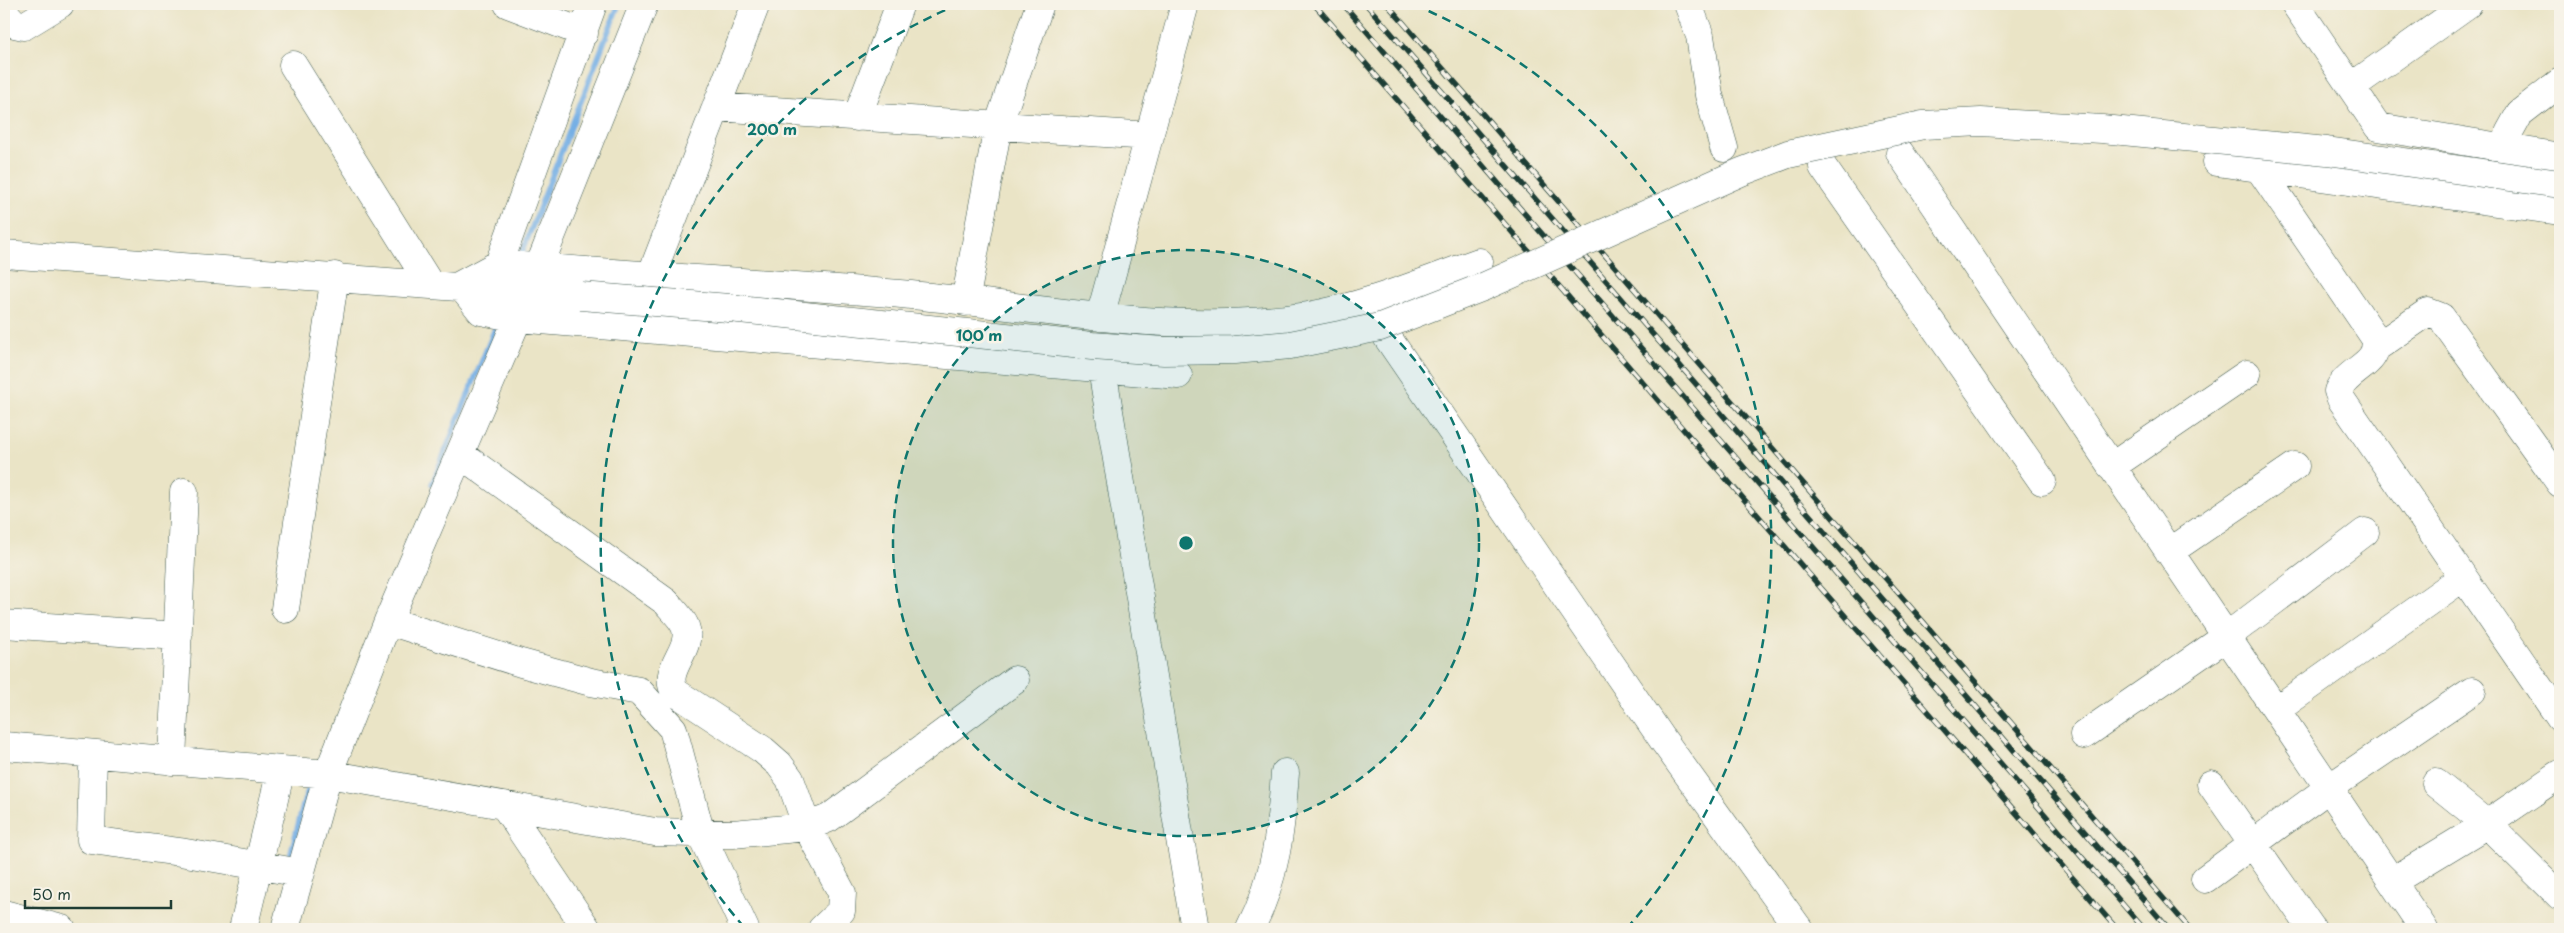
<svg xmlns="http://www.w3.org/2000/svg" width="2564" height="933" font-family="'Playpen Sans',sans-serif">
<rect width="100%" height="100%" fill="#f7f3e8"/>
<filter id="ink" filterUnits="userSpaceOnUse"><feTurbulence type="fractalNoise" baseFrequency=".02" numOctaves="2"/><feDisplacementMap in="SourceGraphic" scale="10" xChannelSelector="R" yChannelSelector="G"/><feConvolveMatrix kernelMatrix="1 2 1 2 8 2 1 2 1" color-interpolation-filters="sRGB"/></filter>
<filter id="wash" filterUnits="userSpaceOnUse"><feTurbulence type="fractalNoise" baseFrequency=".0096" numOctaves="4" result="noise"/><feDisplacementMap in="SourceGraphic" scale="20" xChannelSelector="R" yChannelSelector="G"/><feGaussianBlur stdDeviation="1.12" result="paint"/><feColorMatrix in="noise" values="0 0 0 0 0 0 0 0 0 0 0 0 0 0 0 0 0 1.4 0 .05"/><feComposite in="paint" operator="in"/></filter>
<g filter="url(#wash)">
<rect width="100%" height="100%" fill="#eae4c6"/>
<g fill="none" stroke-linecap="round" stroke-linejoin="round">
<path stroke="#74afe5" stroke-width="5.5" d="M520,258L619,4
M432,484L498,321
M288,865L304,802L312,780"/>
</g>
</g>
<g filter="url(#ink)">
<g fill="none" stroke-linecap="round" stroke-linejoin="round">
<defs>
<path id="minor" d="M508,4L584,33
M1688,4L1700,36L1709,95L1724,148
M2295,4L2378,127L2560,157
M4,12L15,24L24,26L60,4
M293,65L429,283
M2351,87L2468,4
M716,107L1150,136
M857,117L900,4
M2509,149V133L2520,113L2560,82
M1900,153L2424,929
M2217,162L2560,211
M1823,167L2042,481
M2259,168L2375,338C2381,365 2348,368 2338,391L2341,399L2560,718
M4,254L581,296
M499,264L593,4
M539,267L644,4
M651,276L756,4
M965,302L998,126L1040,4
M1368,309L1663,740L1799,929
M1100,317L1185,4
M2377,347L2428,312L2441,317L2560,483
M1102,369L1195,929
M1178,375L518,318L481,311L460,285L499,264C636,276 774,283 911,295C1043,307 1175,337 1308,316C1367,306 1423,282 1479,262
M460,454L666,602C672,609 681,617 685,626C694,650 661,669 675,692L763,750L779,764L790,779L807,827L842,893L841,911L822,929
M2111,467L2247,374
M2169,552L2295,466
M285,609L335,276
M388,621L521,663L591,682L639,691L673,729L701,834L745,929
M4,624L178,636
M2276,710L2462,578
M2084,735L2226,637L2365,532
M4,746L328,774L655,832L733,834L807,827L829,818L1015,680
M93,754L91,840L180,852L301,873
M172,761L184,492
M2436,783L2487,824L2560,896
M2211,784L2312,929
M504,805L587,929
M2205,879L2329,788L2472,691
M2393,881L2487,824L2560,774
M4,914L62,929
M243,929L281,770
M285,929L328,774L388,621L518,318
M1250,929C1276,879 1281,829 1285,773"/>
</defs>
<use href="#minor" stroke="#3d564a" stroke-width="29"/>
<use href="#minor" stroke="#fff" stroke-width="28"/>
<defs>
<path id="rail" d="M1314,4L2117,929
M1343,4L2144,929
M1366,4L2169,929
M1387,4L2190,929"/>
</defs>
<use href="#rail" stroke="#1f3d34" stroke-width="5.5"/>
<use href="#rail" stroke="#f7f3e8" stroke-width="4" stroke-dasharray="11" stroke-linecap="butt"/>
<defs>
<path id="minor-bridge" d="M581,296L729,308L1092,346L1164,351L1234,350L1290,345L1380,327L1483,287L1741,172L1788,154L1923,125L1981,122L2102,129L2327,151L2560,184"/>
</defs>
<use href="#minor-bridge" stroke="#3d564a" stroke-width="29" stroke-linecap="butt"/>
<use href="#minor-bridge" stroke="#fff" stroke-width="28"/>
</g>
</g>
<circle cx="1186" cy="543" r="293" fill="#0f766e" fill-opacity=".12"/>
<g fill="none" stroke="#0f766e" stroke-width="2.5" stroke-dasharray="9 6">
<circle cx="1186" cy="543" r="293"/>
<path d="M744 927A585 585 0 0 1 957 5M1415 5A585 585 0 0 1 1628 927"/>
</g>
<circle cx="1186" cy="543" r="8" fill="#0f766e" stroke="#f7f3e8" stroke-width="2.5"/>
<g font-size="15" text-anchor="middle" font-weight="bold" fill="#0f766e" stroke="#f7f3e8" stroke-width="5" stroke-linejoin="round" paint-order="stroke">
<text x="772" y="135">200 m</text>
<text x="979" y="341">100 m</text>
</g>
<rect width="2564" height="933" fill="none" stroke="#f7f3e8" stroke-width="20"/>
<path d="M25 900v8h146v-8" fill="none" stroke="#1f3d34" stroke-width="2.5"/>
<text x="32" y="900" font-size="15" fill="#1f3d34" stroke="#f7f3e8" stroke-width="4" paint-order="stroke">50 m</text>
</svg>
